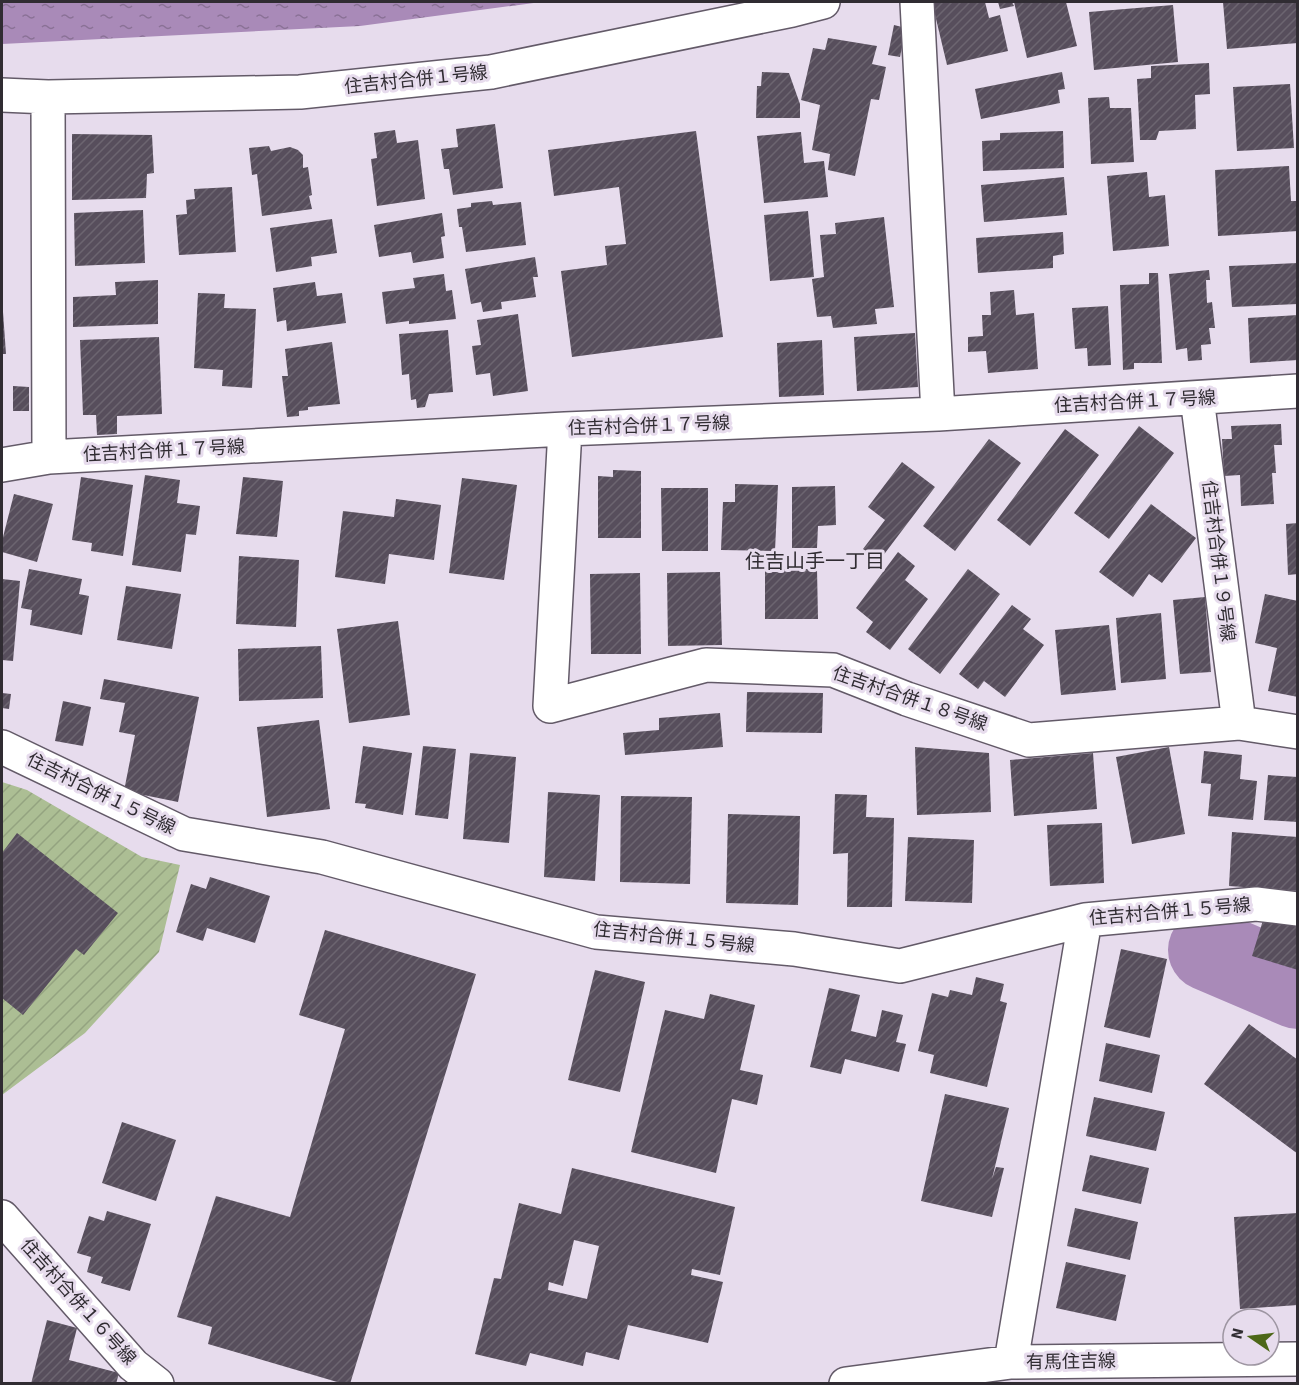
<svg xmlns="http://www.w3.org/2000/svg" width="1299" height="1385" font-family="'Source Sans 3','Noto Sans JP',sans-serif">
<defs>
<pattern id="garden-furrows" width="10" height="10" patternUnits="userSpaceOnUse" patternTransform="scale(1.5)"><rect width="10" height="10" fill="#acbe94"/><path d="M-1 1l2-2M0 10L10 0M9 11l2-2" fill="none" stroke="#94a380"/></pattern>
<pattern id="water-ripples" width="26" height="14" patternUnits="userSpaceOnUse" patternTransform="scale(1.5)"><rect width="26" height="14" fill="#a98ab8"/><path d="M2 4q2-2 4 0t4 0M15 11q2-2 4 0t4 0" fill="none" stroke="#8a7196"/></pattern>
<pattern id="building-hatch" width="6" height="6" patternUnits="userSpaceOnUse" patternTransform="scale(1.5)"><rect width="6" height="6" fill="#574e5c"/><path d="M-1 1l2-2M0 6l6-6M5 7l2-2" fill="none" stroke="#6c6570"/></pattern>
</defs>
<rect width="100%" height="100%" fill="#e7dced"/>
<path fill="url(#garden-furrows)" d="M2,782L27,790L142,857L180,865L159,952L85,1033L2,1095Z"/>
<path fill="url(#water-ripples)" d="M2,2H541L360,26L2,44Z"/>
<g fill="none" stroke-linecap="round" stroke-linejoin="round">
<path stroke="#a98ab8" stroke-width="82" d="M1209,950L1298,988"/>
</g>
<path fill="url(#building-hatch)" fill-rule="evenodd" d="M932,2H985L989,18L1000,15L1008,51L947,65Z
M998,2H1012L1014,6L1000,9Z
M1014,2H1066L1077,46L1027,58Z
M1223,2H1296L1298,43L1227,49Z
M1173,5L1178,62L1094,70L1089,12Z
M894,25L906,28L900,57L888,55Z
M828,38L877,46L872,64L886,67L879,100L871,99L855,176L828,170L830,154L812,150L820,105L801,100L813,48L825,50Z
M1209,63L1210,94L1195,95L1196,129L1159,131L1156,140H1140L1137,79L1151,78V66Z
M762,72L789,73L800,104V118H756L757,86H761Z
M1062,72L1065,89L1058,90L1060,103L981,119L975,89Z
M1290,84L1294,148L1237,151L1233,87Z
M1109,97L1110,108H1131L1134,162L1091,164L1088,98Z
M495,124L503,188L453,195L449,169H444L441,149L458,147L456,129Z
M395,130L397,143L418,140L425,199L377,206L371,159L377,158L374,133Z
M696,131L723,337L572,357L561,271L607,265L605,246L626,244L619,187L554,196L548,150Z
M1063,131L1064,168L983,171L982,141L1000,140V133Z
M801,132L804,163L824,161L828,197L764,203L757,136Z
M72,134L152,135L154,173L147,174L146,198L72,200Z
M269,146L271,151L290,147L298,150L303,155V168L308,167L312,195L309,196L312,209L262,216L257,174L252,175L249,148Z
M1289,166L1291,201H1298V231L1218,236L1215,170Z
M1147,172L1149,197L1165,195L1169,246L1113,251L1107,176Z
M1064,177L1067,215L984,222L981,185Z
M232,187L236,252L179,255L176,215L187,214L186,200L195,199L194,189Z
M492,201L493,205L521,202L526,245L466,252L462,227H459L457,209L471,207V203Z
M143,210L145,263L75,266L74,213Z
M808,211L814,277L770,281L764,215Z
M442,213L445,236L441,237L444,258L413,263L411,252L379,257L374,225Z
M884,217L894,307L875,309L877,324L833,328L831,316L817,317L812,279L824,277L820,235L836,234L835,223Z
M332,219L337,253L311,257L312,266L276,272L270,228Z
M1063,232L1064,254L1053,256V268L978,273L976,238Z
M535,257L538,277H533L536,297L501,302L502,309L483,312L481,302L471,304L465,269Z
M1298,263V304L1232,307L1229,266Z
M1209,270L1210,280H1206L1207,303L1212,302L1215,328H1209L1211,344L1201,345L1202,360L1188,361L1187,348L1176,350L1169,274Z
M1149,273H1158L1162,363H1134V369L1123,370L1120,285L1149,284Z
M444,274L446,291L452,290L456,319L409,324V321L386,324L382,292L415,288L413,278Z
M158,280V324L73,327V297L116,295L115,282Z
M315,282L317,296L342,293L346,323L287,331L286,320L277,322L273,288Z
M1014,290L1016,315L1034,313L1038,369L988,373L986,351L968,352V337L983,336L982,315H991L990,292Z
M198,293L225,294L224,308L256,309L252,388L222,386L223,370L194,368Z
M1108,306L1111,365L1088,366L1087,348L1075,349L1072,308Z
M2,312H3L6,354H2Z
M518,314L528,391L493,396L490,373L476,375L472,346L481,345L477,320Z
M1298,315V360L1250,363L1248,318Z
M448,330L453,392L429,394L425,407L417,408L416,399L411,400L409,374L402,375L399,334Z
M915,333L918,387L857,391L854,337Z
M159,337L162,414L117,416V434L97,435L96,415H83L80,340Z
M822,340L824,395L779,397L777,343Z
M332,342L340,404L308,407V410L299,411V416L287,417L282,376H288L285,349Z
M13,386L29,387V411H13Z
M1281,424L1282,445H1274L1276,473H1272L1274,504L1241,506L1240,475L1224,476L1222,439H1232L1231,426Z
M1139,426L1174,453L1109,539L1074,513Z
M1065,429L1099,455L1030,546L997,520Z
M989,439L1021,463L955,551L923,526Z
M902,462L935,487L879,561L863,549L885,520L868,507Z
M613,470L641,471V538H598V476L613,477Z
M145,475L180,480L177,503L200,506L196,535L186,534L181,572L132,565Z
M81,477L133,485L123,556L91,551L92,543L72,540Z
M243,477L283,481L277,537L236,534Z
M462,478L517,485L504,580L449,573Z
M735,484L778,485L775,551L721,550L723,502H735Z
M835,486L836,525L818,526L817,548H792V487Z
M661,488H708V551H662Z
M14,494L53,504L37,562L2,552V541Z
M396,499L441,505L434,560L389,554L385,584L335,577L343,511L394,517Z
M1151,504L1196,538L1162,583L1149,574L1133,597L1099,572Z
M1298,523V574L1288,575L1286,524Z
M898,552L915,566L905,580L928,599L890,650L866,632L873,622L856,608Z
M239,556L299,560L296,627L236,624Z
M29,569L82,579L79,594L89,596L82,635L30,625L32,610L21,608Z
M765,569H817L818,619H765Z
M968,569L1000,594L940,674L908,649Z
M720,572L722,645L668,646L667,573Z
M640,573L641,654H591L590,574Z
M2,579L20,581L13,661L2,660Z
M126,586L181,594L172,649L117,640Z
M1265,594L1298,601V697L1268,691L1277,648L1255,643Z
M1205,597L1211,672L1180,674L1173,600Z
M1012,605L1031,619L1023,629L1044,645L1005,697L984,681L978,689L959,674Z
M1161,613L1166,679L1121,683L1116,618Z
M398,621L410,715L349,723L337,629Z
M1109,625L1116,690L1061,695L1055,630Z
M321,646L323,698L239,701L238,649Z
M104,679L199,697L178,802L124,791L135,735L119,732L125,703L100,699Z
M747,692L823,693L822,733L746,732Z
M2,693L11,694L9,709L2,708Z
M63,701L91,707L83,746L55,741Z
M720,713L723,747L625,755L623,733L659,730V718Z
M319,720L330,809L267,817L257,727Z
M363,746L412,753L403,815L365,808L366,804L355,803Z
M423,746L456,749L448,819L415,815Z
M915,747L989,753L991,812L917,815Z
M1169,747L1185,834L1132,844L1116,757Z
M1204,751L1242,755L1240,779L1257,781L1253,820L1208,816L1211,784L1201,783Z
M470,753L516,757L509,843L463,839Z
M1093,753L1097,809L1014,816L1010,760Z
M1268,775L1298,777V822L1264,820Z
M548,792L600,795L595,881L544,877Z
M835,794L867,795L866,817L894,818L892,907H847L848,853L833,854Z
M621,796L692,797L690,884L620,882Z
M728,814L800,816L798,905L726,903Z
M1102,823L1104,883L1050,886L1047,825Z
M1232,832L1298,837V891L1229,886Z
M17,833L118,913L84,955L76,949L23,1015L2,998V853Z
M908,837L974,840L972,903L905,901Z
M210,877L270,896L255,943L207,928L203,941L176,932L191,884L206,889Z
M1264,917L1298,927V970L1252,956Z
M325,930L476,974L350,1384H344L208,1344L212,1327L177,1317L216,1196L290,1217L345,1029L299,1015Z
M1121,949L1167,959L1150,1038L1104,1027Z
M595,970L645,982L620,1092L568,1080Z
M976,977L1004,984L1000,1001L1007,1003L987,1087L930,1073L934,1055L918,1051L932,993L948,997L950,990L972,995Z
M829,988L860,995L851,1031L876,1037L882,1010L903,1015L896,1042L906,1044L899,1072L845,1059L841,1074L810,1067Z
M710,994L755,1005L740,1070L763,1075L757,1105L732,1099L716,1173L631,1152L665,1010L704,1019Z
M1249,1024L1298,1060V1154L1204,1084Z
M1106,1043L1160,1055L1152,1093L1099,1081Z
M945,1094L1009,1108L992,1179L996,1167L1004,1168L992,1217L921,1201Z
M1094,1097L1165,1112L1156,1151L1086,1136Z
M122,1122L176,1140L156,1201L102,1183Z
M1090,1155L1149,1168L1141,1204L1082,1191Z
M572,1168L735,1207L720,1275L692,1269L691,1275L723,1282L708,1343L628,1325L619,1360L586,1352L583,1366L530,1353L526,1366L475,1354L494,1278L501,1279L519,1203L561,1214ZM574,1240L599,1246L587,1299L548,1290L549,1282L563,1286Z
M1075,1208L1138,1222L1130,1260L1067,1246Z
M107,1211L151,1224L130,1291L101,1283L103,1277L87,1272L91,1257L77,1253L89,1216L104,1221Z
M1298,1213V1305L1240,1309L1234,1217Z
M1066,1262L1126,1275L1116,1321L1056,1308Z
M47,1320L77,1328L69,1360L119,1373L116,1384H31Z"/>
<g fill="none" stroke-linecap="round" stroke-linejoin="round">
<defs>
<path id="minor" d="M917,2L938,414
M2,95L48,97L300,92L491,72L792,10L823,2
M48,97L49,457
M1197,398L1239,723
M565,429L550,706L706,665L833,670L907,699L1029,740L1239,723L1298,732
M2,465L49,457L565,429L938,414L1298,391
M2,747L184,834L322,857L596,932L794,949L900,966L1085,920L1256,904L1298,909
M2,1217L133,1365L157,1384
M1011,1362L1085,920
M846,1384L1011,1362L1298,1359"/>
</defs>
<use href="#minor" stroke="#635a68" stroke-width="36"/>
<use href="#minor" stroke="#fff" stroke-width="33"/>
</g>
<g text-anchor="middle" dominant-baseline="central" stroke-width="6" stroke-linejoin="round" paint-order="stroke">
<g font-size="18" fill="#302c32" stroke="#e7dced">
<text transform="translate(416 80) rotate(-6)">住吉村合併１号線</text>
<text transform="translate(1135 402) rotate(-3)">住吉村合併１７号線</text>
<text transform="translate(649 426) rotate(-2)">住吉村合併１７号線</text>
<text transform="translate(164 451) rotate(-3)">住吉村合併１７号線</text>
<text transform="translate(1218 561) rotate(83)">住吉村合併１９号線</text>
<text transform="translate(910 699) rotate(19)">住吉村合併１８号線</text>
<text transform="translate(101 794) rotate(26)">住吉村合併１５号線</text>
<text transform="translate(1170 912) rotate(-5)">住吉村合併１５号線</text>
<text transform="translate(674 938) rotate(6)">住吉村合併１５号線</text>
<text transform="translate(78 1302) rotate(48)">住吉村合併１６号線</text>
<text transform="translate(1071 1362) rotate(-1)">有馬住吉線</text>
</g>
<g font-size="20" fill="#302c32" stroke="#e7dced">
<text x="815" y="562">住吉山手一丁目</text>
</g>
</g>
<rect width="1299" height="1385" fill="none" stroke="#302c32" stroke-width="6"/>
<g transform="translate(1251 1337) rotate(284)"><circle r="28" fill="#e7dced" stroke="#9e96a2" stroke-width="1.5"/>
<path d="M0-4.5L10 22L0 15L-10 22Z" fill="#4d6718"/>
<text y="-9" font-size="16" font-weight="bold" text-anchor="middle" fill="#302c32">N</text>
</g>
</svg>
